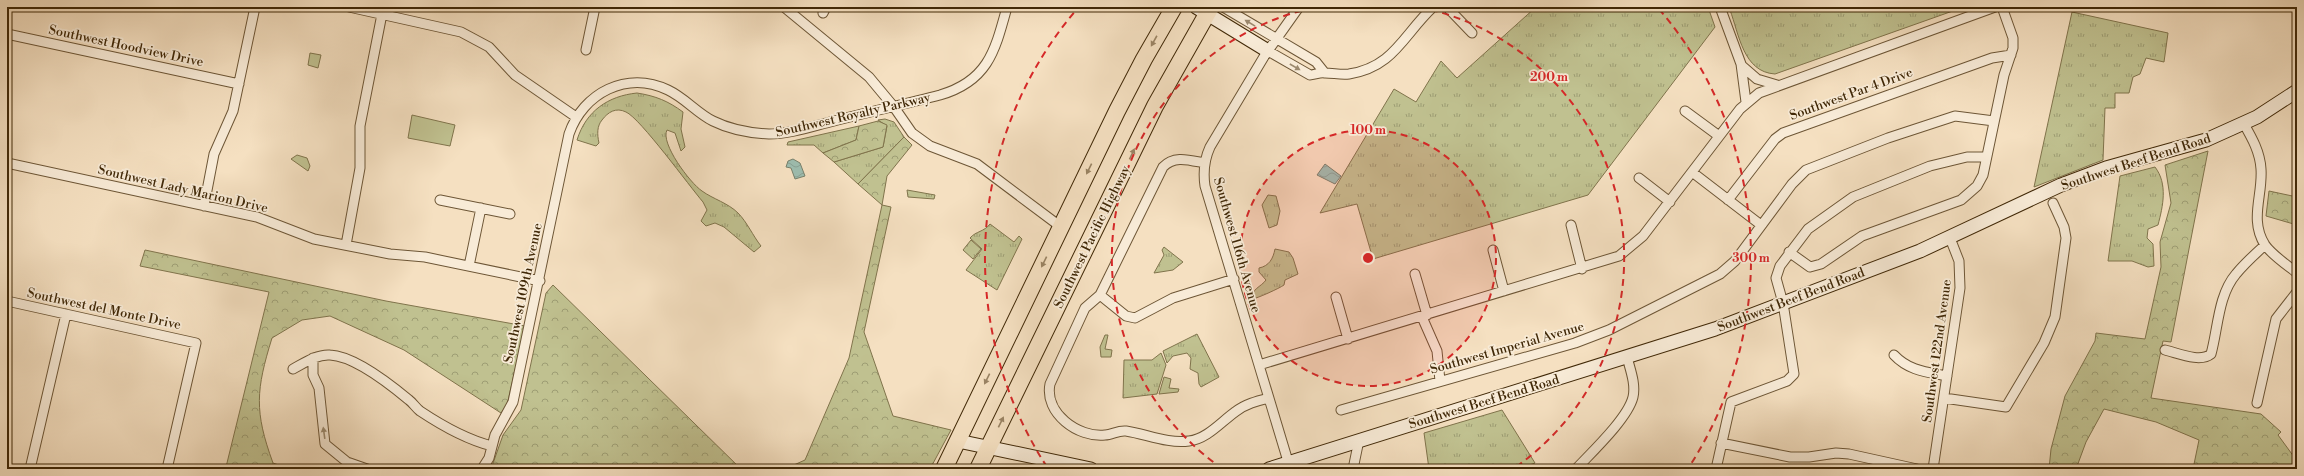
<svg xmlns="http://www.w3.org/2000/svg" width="2304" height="476" font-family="'Libre Bodoni',serif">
<defs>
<pattern id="grass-tufts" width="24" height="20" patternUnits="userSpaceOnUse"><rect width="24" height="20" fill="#c0c190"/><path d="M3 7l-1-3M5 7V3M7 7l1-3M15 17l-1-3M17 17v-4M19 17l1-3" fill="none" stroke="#9d9d74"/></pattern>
<pattern id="forest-crowns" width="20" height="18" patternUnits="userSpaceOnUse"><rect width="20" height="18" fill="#c0c190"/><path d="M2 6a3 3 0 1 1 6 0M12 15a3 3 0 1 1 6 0" fill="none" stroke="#9d9d74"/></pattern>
<pattern id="water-waves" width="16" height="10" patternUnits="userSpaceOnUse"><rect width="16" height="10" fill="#9dbdaf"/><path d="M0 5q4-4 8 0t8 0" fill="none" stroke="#88a295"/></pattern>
</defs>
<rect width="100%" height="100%" fill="#f5e0c1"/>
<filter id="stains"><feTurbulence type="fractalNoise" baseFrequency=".005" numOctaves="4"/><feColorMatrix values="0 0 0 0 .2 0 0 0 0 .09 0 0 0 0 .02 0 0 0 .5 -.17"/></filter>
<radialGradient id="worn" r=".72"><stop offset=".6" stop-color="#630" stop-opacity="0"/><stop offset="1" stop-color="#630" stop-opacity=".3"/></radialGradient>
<path fill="url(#grass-tufts)" stroke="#80744c" d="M1536,7H1708L1715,27L1588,195L1373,259L1357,204L1320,213L1394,89L1416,102L1441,61L1457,78Z
M1738,7H1964L1775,74C1743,72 1739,34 1730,10Z
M2072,12L2168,33L2164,62L2146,58L2140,74L2133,77L2129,93H2115V108H2105L2103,160L2034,187Z
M637,93C656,96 668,101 683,112L681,129L685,147L681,151L675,133L667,130C660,143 690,183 702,191C713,199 728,203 738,213C747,222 753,236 761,246L754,252L724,227L715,223L706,226L701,221L707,210L703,202C690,187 640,118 626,112C616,107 608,112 602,120C597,126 597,134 599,143L596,146L577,140C586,111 608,96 637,93Z
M885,119L894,122L904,137L858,184L834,162L883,147L887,126L878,120Z
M859,126L856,140L823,153L814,145H787L788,142Z
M2155,167C2168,184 2163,206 2158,225L2148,229L2147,238L2153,244L2154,266L2148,267L2132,261H2108L2120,176Z
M907,190L935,195L934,199L908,197Z
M1268,195L1276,196L1280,211L1277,225L1269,228L1262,205Z
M990,224L1014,242L1019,236L1022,239L997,290L966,270L982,249L970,238C976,231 984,232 990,224Z
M971,240L981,249L973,259L963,250Z
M1164,247L1183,262L1173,270L1154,273L1164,255L1162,250Z
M1275,249L1289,252L1293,258L1298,274L1285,280L1284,285C1280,288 1256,299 1252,299C1251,289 1261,287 1266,280L1259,272V268C1269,266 1273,259 1275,249Z
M1197,334L1219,377L1201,387L1199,384L1198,373L1190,369L1191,358L1187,353L1173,356L1167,363L1163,351Z
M1105,335H1108L1105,349L1112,350L1111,357H1101L1100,347Z
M1161,353L1166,365L1157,394L1123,398L1124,360H1152Z
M1164,377L1171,379L1169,388L1179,389L1178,392L1159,394Z
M1502,410L1535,463L1519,469H1429L1424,433Z"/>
<path fill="url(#forest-crowns)" stroke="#80744c" d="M878,121L887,125L883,147L834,162L823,153L856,140L859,126Z
M904,137L912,145L887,176L882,205L891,207L864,332L893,416L951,430L930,469H785L805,460L849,358L882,205L858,184Z
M2208,151L2171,342L2163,341L2151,398L2261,414L2281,432L2278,435L2297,461V469H2193L2199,440L2156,422L2104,409L2086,442L2076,469H2049L2051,449L2065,396L2095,341L2096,333L2145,339L2161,267L2160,242L2171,203L2165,165Z
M2269,191L2297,197V225L2266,216Z
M145,250L386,301L525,326L507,405L501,413L404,350L330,316L302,320L272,338C256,390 254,411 273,463L290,469L226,467L269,292L140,266Z
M553,285L741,469H491L503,435L521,410L546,293Z"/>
<path fill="#c0c190" stroke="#80744c" d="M310,53L321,55L318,68L308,65Z
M412,115L455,125L450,146L408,138Z
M297,155L307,158L310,166L308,171L291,159Z"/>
<path fill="url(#water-waves)" stroke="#78816c" d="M793,159L800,163L805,176L795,179L791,168L786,167L788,161Z
M1325,164L1341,176L1335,184L1317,175Z"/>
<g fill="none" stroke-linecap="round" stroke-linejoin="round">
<defs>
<path id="street" d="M349,7L461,32L489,47L515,75L576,117
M784,7L869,77L894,107L912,133L930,146L977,164L1061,227
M1223,7L1316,62L1324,72
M1447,7L1472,33
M1720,7L1741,64L1746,102
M823,13L826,7
M7,34L239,84
M586,50L595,7
M1268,51L1310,75C1314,75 1320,72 1325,73C1333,73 1341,75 1349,74C1394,67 1403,35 1433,7
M1742,66L1757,79L1777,85
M1685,111L1719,136
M2244,124C2252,138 2260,152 2261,169C2263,195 2249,220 2265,245C2272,255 2287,265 2297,273
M7,163L257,217L314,239L390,254L425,257L540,281
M1204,163C1189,160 1174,155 1163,167L1100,295L1085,308L1050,384C1044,413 1078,438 1105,435C1112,435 1118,430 1126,431C1146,434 1168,444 1189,441C1207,439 1221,422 1235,412C1245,404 1257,401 1269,398
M1692,172L1761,225
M1639,178L1670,202
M440,200L510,214
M1728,200L1775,139L1783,133L1992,58L2011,55
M204,206L214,154L233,111L255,7
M1571,225L1582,269
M346,245L360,168V126L382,14
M1493,250L1504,291
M1789,252L1810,267L1821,264L1862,236L1961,200L1977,186L1983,175L2004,75L2013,48V38L2002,7
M469,266L481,208
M1415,274L1427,315
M1100,295L1126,316L1135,318L1173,298L1234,279
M1336,297L1348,339
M7,301L196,343L167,469
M1422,317L1437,351L1440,381
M2165,350C2178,353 2200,363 2211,354C2218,329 2218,295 2236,274C2245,263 2255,254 2265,245
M1894,355C1909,371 1927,372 1947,376
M313,358V375L319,388L325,444L347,462L367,469
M1259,365L1619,256L1643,236L1740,109L1759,93L1995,7
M293,369C304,363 317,354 330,355C354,356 391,385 409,400C413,403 416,408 420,411C441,425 468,440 492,446
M1944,398L2006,407L2044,343L2055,317L2066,238L2064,227L2053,203
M2257,403L2276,319L2297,292
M1341,410L1575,343L1609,330L1720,274L1735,261L1792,184L1806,170L1888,138L1955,116L1994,121
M1721,443L1790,457H1809L1836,453L1849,454L1917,469
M1290,468L1205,186C1203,172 1204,160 1210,147L1265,55L1299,7
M30,469L66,314
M482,469L489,458L495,435L513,402L569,134C583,93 627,70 668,90C685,98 697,113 713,121C731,130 749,133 769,134C791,134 813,126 834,121C869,112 905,104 940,95C988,81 995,51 1007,7
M1353,469L1359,440
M1576,469C1592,452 1628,418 1633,397C1636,384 1630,369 1627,357
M1716,469L1731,402L1787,381L1794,374L1783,303L1776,278L1780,266L1808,229L1853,197L1930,166L1967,157H1986
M1933,469L1960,288L1959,261L1950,238"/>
<path id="secondary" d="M1196,7L1268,51
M958,441L1091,469
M1269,469L1715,329L1920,251L2061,185L2106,168L2206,140L2257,117L2297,91"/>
<path id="highway" d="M944,469L1117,111L1144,59L1174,7
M978,469L1155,106L1211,7"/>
</defs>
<use href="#street" stroke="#6d5636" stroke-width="11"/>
<use href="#secondary" stroke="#402807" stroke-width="15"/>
<use href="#highway" stroke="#402807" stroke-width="18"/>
<use href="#street" stroke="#f8ebd7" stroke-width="9"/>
<use href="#secondary" stroke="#f8ebd7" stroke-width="13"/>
<use href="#highway" stroke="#f5e0c1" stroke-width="16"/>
</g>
<defs><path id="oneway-solid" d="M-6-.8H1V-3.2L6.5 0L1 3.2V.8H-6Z"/></defs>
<g fill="#9c8a6f">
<use href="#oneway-solid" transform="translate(1250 23) rotate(-149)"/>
<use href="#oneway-solid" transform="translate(1295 67) rotate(30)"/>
<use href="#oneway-solid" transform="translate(324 433) rotate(-98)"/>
</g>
<g fill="#9a8464">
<use href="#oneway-solid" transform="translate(1154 41) rotate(119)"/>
<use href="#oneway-solid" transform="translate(1132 154) rotate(-65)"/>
<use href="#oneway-solid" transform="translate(1089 169) rotate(116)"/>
<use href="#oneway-solid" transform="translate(1044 262) rotate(116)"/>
<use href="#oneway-solid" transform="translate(987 379) rotate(116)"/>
<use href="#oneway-solid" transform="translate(1001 422) rotate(-64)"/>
</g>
<circle cx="1368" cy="258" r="128" fill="#d62828" fill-opacity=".12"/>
<g fill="none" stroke="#d62828" stroke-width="2" stroke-dasharray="7 5">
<circle cx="1368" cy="258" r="128"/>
<path d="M1223 469A256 256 0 0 1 1317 7M1419 7A256 256 0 0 1 1513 469"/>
<path d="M1047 467A383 383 0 0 1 1077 9M1659 9A383 383 0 0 1 1689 467"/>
</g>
<g text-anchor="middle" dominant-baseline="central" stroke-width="3.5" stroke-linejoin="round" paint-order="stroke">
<g font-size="13" fill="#402807" stroke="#f8ebd7">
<text transform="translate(126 46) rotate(12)">Southwest Hoodview Drive</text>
<text transform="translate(1851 94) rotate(-20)">Southwest Par 4 Drive</text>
<text transform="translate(853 115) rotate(-13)">Southwest Royalty Parkway</text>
<text transform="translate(2136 162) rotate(-18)">Southwest Beef Bend Road</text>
<text transform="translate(183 189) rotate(13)">Southwest Lady Marion Drive</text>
<text transform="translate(1092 237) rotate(-64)">Southwest Pacific Highway</text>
<text transform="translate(1237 245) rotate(74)">Southwest 116th Avenue</text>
<text transform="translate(523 293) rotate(-78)">Southwest 109th Avenue</text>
<text transform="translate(1791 300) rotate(-21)">Southwest Beef Bend Road</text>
<text transform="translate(104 309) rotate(12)">Southwest del Monte Drive</text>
<text transform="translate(1507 348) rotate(-16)">Southwest Imperial Avenue</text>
<text transform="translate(1937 351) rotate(-82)">Southwest 122nd Avenue</text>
<text transform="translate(1484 402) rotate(-17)">Southwest Beef Bend Road</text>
</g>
</g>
<circle cx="1368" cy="258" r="6" fill="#d62828" stroke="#f8ebd7" stroke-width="2"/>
<g font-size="12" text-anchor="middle" font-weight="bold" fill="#d62828" stroke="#f8ebd7" stroke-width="3.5" stroke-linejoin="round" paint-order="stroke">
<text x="1549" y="81">200 m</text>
<text x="1368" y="134">100 m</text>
<text x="1751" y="262">300 m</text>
</g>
<rect width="2304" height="476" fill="none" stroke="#f5e0c1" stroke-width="24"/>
<rect x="8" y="8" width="2288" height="460" fill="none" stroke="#402807" stroke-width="2"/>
<rect x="12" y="12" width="2280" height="452" fill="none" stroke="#402807"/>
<rect width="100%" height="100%" filter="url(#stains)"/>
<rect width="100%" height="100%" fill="url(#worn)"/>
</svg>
